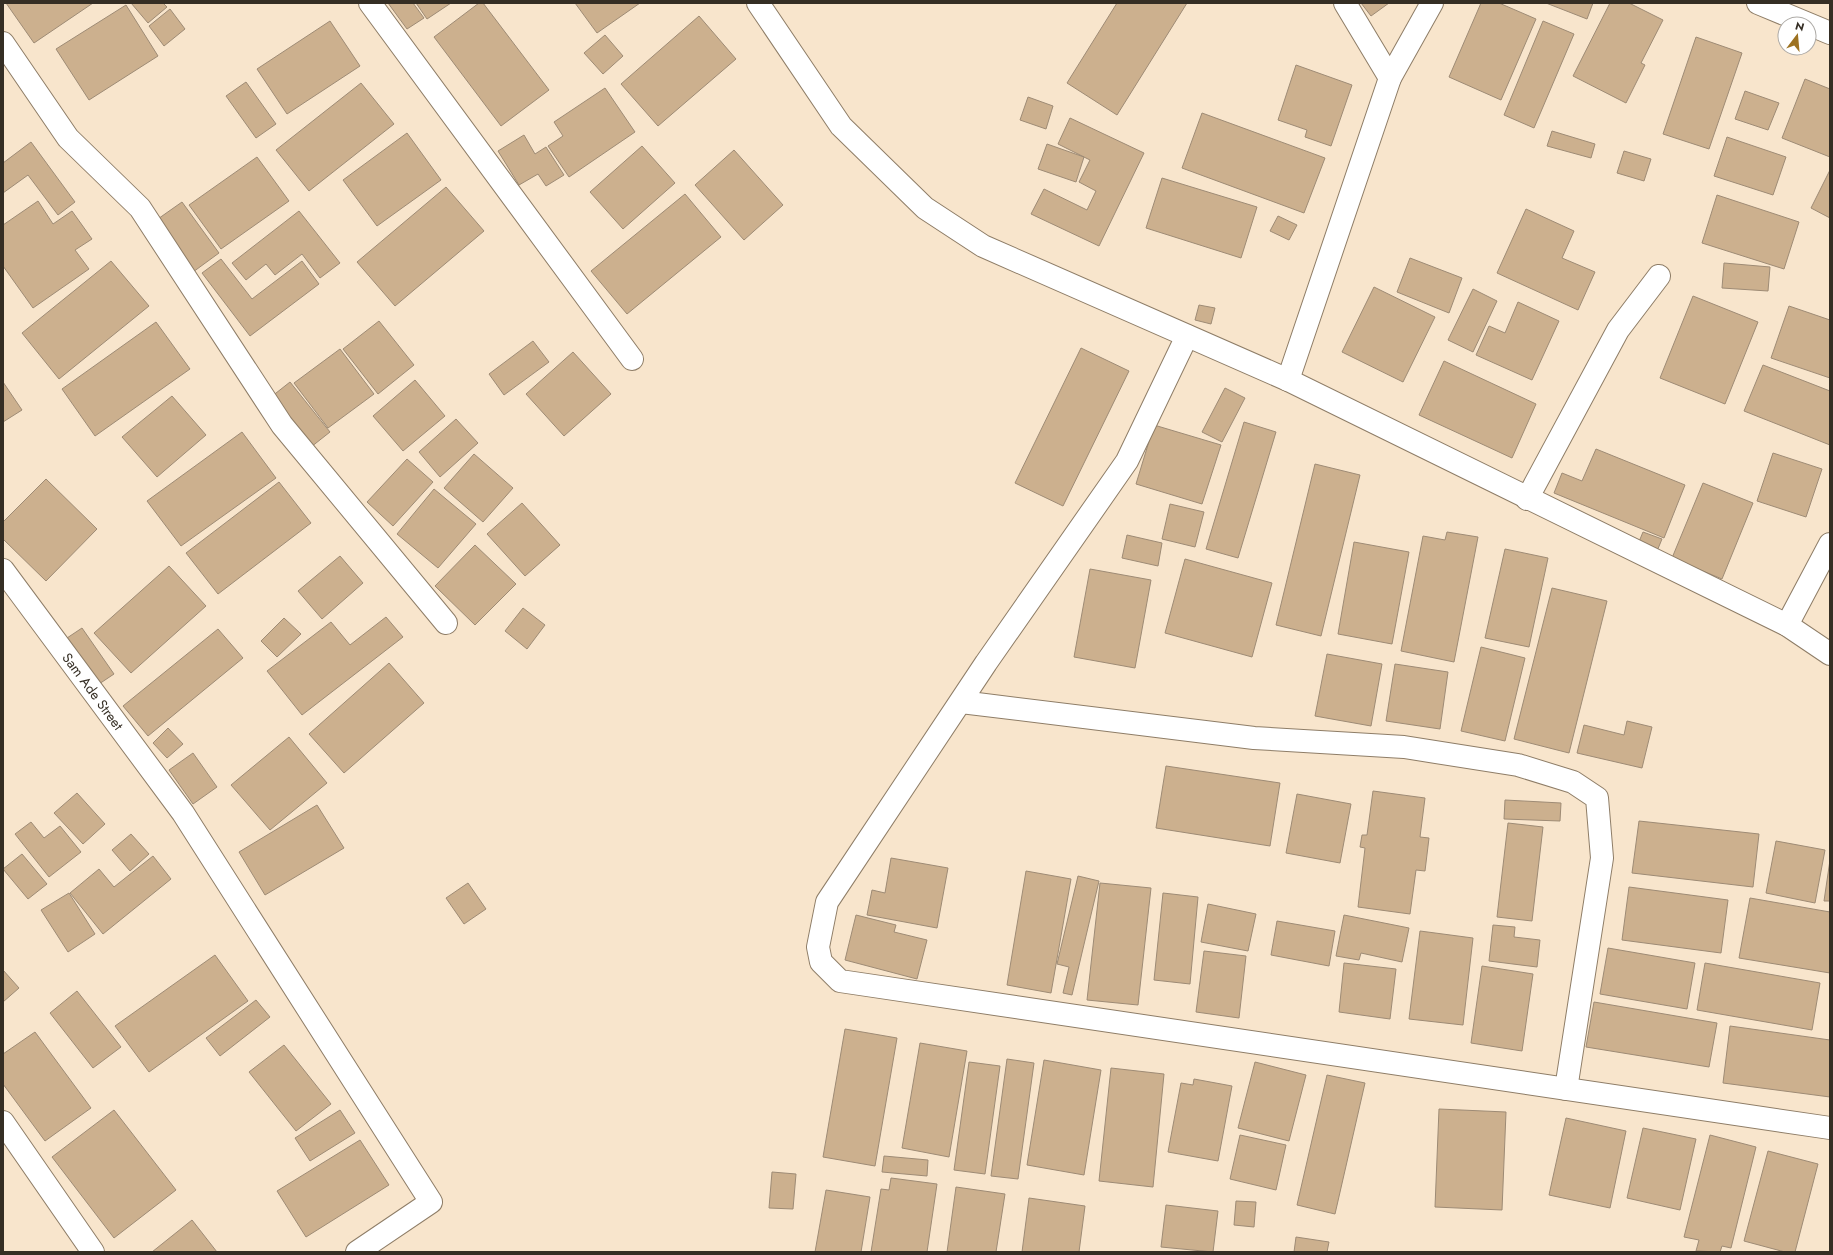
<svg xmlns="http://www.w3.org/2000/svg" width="1833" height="1255" font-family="Jost,sans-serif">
<rect width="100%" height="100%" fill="#f8e5cc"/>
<path fill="#ccb08e" stroke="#9e8b75" d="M6,3H93L34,43Z
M131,3H163L167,7L148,23Z
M388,3H413L424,18L407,29Z
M416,3H451L427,19Z
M479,3H483L549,90L501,126L434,37Z
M575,3H640L597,33Z
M1117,3H1187L1117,115L1067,83Z
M1361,3H1389L1371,16Z
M1481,3H1499L1536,19L1501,100L1449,77Z
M1546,3H1593L1587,19Z
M1610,3H1629L1663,20L1641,63L1645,65L1626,103L1573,76Z
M126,5L158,56L89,100L56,49Z
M170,9L185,29L164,46L149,26Z
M699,16L736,59L658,126L621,84Z
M330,21L360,66L287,114L257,69Z
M1543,21L1574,34L1534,128L1504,115Z
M605,35L623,56L603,74L584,53Z
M1696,37L1742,53L1709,149L1663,134Z
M1296,65L1352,85L1331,146L1305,137L1307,130L1278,120Z
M1805,79L1830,89V157L1782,138Z
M246,82L276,124L256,138L226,96Z
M361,83L394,124L309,191L276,150Z
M605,88L635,132L569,177L548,146L563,136L554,122Z
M1745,91L1779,103L1768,130L1735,119Z
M1028,97L1053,106L1046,129L1020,120Z
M1202,113L1325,158L1304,213L1182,168Z
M1070,118L1144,153L1099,246L1031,214L1044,189L1087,210L1096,191L1079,182L1090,160L1058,144Z
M1552,131L1595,144L1591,158L1547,146Z
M407,133L441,180L377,226L343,180Z
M524,135L535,154L546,147L564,175L546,186L538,174L519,185L498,151Z
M1727,137L1786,157L1773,195L1714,176Z
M31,142L75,202L58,215L28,175L3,193V163Z
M1047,144L1084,157L1076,182L1038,169Z
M642,146L675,183L623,229L590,192Z
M734,150L783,205L744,240L695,185Z
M1624,151L1651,159L1644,181L1617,173Z
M257,157L289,201L221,249L189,205Z
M1830,170V218L1811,208Z
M1162,178L1257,207L1241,258L1146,228Z
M446,187L484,231L395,306L357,262Z
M685,194L721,237L627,314L591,271Z
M1717,195L1799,222L1784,269L1702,243Z
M38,201L53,224L72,211L92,239L75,250L89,269L33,308L3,266V225Z
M182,202L219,253L193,272L155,221Z
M1526,209L1574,231L1562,258L1595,272L1578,310L1497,273Z
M299,211L340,263L320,278L302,254L275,275L266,264L246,280L232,263Z
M1278,216L1297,225L1289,240L1270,231Z
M1410,258L1462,278L1449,313L1397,292Z
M221,259L252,299L302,261L319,284L250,336L202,273Z
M111,261L149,306L59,379L22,333Z
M1724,263L1770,267L1768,291L1722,288Z
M1374,287L1435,317L1403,382L1342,352Z
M1473,289L1497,301L1473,352L1448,340Z
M1693,296L1758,322L1725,404L1660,378Z
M1518,302L1559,321L1532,380L1476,355L1489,326L1505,333Z
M1199,305L1215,308L1211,324L1195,320Z
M1789,306L1830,320V378L1771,358Z
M379,321L414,365L378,394L343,349Z
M156,322L190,369L95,436L62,389Z
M533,341L549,362L504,395L489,374Z
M1081,348L1129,371L1063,506L1015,483Z
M340,349L374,394L328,428L294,383Z
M573,352L611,394L564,436L526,394Z
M1444,361L1536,404L1512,458L1419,415Z
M1763,365L1830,391V445L1744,411Z
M415,380L445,416L403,451L373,416Z
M3,382L22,410L3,422Z
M290,382L330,432L311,447L271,397Z
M1225,388L1245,398L1222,442L1202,432Z
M172,396L206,435L157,477L122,437Z
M456,419L478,443L440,477L419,452Z
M1244,422L1276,432L1238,558L1206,549Z
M1154,425L1221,445L1202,504L1136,484Z
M242,432L276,478L181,546L147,501Z
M1596,449L1685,485L1664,538L1554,493L1562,473L1582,481Z
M1773,453L1822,469L1806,517L1757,501Z
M474,454L513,488L483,522L444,488Z
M407,459L433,482L393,526L367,502Z
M1315,464L1360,475L1321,636L1276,625Z
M46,479L97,529L46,581L4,540L3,541V522Z
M279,482L311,523L218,594L186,553Z
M1703,483L1753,503L1722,579L1672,558Z
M434,489L476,524L438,568L397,534Z
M522,503L560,545L525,576L487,534Z
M1170,504L1204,512L1195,547L1162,539Z
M1447,532L1478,537L1454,662L1401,651L1423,536L1445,540Z
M1643,532L1662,539L1655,556L1636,549Z
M1127,535L1162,543L1158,566L1122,558Z
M1354,542L1409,552L1392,644L1338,634Z
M475,545L516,584L475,625L435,586Z
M1505,549L1548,558L1529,647L1485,638Z
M340,556L363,583L322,619L298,591Z
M1185,559L1272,583L1252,657L1165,633Z
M169,566L206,606L131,673L94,633Z
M1090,569L1151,580L1135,668L1074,657Z
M1552,588L1607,601L1569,753L1514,739Z
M523,608L545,625L527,649L505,631Z
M386,617L403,637L302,715L267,671L331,622L350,645Z
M284,618L301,634L277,657L261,641Z
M82,628L114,674L96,686L64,640Z
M218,629L243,658L148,736L123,706Z
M1481,647L1525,658L1505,741L1461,731Z
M1327,654L1382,664L1371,726L1315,716Z
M389,663L424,703L344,773L309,734Z
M1395,664L1448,672L1440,729L1386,721Z
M1627,721L1652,727L1642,768L1577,753L1584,725L1624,735Z
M168,728L183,744L167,758L153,743Z
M289,737L327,783L270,830L231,785Z
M193,753L217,787L193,804L169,770Z
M1166,766L1280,783L1270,846L1156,828Z
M1373,791L1425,798L1420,837L1429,838L1425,871L1416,870L1410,914L1358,907L1365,848L1360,847L1362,835H1367Z
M77,793L105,824L83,844L54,813Z
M1297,794L1351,804L1340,863L1286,853Z
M1505,800L1561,803L1560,821L1504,819Z
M317,805L344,848L265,895L239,852Z
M1639,821L1759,834L1753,887L1632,873Z
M31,822L44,838L60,826L81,852L49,877L15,834Z
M1508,823L1543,827L1532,921L1497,917Z
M131,834L149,854L130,871L112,850Z
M1776,841L1825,850L1815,903L1766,893Z
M22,854L47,884L28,899L3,869Z
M153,856L171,879L103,934L70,893L99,869L114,887Z
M891,858L948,868L937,928L867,915L872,890L885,893Z
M1830,860V901H1824Z
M1026,871L1071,879L1051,993L1007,985Z
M1078,876L1099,881L1072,995L1063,993L1069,967L1057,964Z
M468,883L486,909L464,924L446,898Z
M1100,883L1151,888L1138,1005L1087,1000Z
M1629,887L1728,900L1721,953L1622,940Z
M69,893L95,934L68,952L41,910Z
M1163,893L1198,897L1190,984L1154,980Z
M1750,898L1830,912V973L1739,958Z
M1208,904L1256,914L1248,951L1201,942Z
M856,915L896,925L894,932L927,940L917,979L845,960Z
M1344,915L1409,928L1402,962L1361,953L1359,960L1336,956Z
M1277,921L1335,931L1329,966L1271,955Z
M1493,925L1515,927L1514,937L1540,940L1537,967L1489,961Z
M1420,931L1473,938L1463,1025L1409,1019Z
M1608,948L1695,963L1687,1009L1600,994Z
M1204,951L1246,956L1239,1018L1196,1012Z
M215,955L248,1001L149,1072L115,1026Z
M1344,963L1396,969L1390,1019L1339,1012Z
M1705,963L1820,983L1812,1030L1697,1010Z
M1482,966L1533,974L1522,1051L1471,1043Z
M3,970L19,988L3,1002Z
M77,991L121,1047L93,1068L50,1013Z
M256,1000L270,1017L220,1056L206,1038Z
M1594,1002L1717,1023L1709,1067L1586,1047Z
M1730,1026L1830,1040V1097L1723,1083Z
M845,1029L897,1038L875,1166L823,1157Z
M35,1032L91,1108L45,1141L3,1084V1054Z
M920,1043L967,1051L949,1157L902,1148Z
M284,1045L331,1104L296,1131L249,1072Z
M1007,1059L1034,1063L1018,1179L991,1176Z
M1044,1060L1101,1070L1084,1175L1027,1165Z
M969,1062L1000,1066L985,1174L954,1170Z
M1255,1062L1306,1075L1289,1141L1238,1128Z
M1111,1068L1164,1074L1153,1187L1099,1181Z
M1327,1075L1365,1083L1335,1214L1297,1205Z
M1194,1079L1232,1086L1218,1161L1168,1152L1181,1083L1193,1085Z
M1439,1109L1506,1112L1502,1210L1435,1207Z
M114,1110L176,1190L114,1238L52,1157Z
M340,1110L355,1133L310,1161L295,1138Z
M1566,1118L1626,1131L1610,1208L1549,1195Z
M1643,1128L1696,1139L1680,1210L1627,1198Z
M1240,1135L1286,1145L1276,1190L1230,1179Z
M1710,1135L1756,1147L1731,1248L1722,1246L1720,1252L1696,1251L1699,1240L1684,1237Z
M360,1140L389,1185L306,1237L277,1191Z
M1768,1151L1818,1164L1795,1252H1785L1744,1241Z
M884,1156L928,1160L927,1176L882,1172Z
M772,1172L796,1174L793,1209L769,1208Z
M891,1178L937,1184L927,1252H871L881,1189L889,1190Z
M956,1187L1005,1194L996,1252H947Z
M826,1190L870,1197L861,1252H815Z
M1029,1198L1085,1206L1079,1252H1022Z
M1236,1201L1256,1202L1254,1227L1234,1225Z
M1166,1205L1218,1211L1213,1252L1161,1247Z
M192,1220L217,1252H152Z
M1296,1237L1329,1242L1327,1252H1294Z"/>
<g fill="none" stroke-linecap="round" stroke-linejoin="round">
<defs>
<g id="minor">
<path d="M370,3L632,359"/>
<path d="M758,3L841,126L925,208L983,246L1288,380L1787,625L1830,654"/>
<path d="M1345,3L1390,78"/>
<path d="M1758,3L1830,33"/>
<path d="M3,43L68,138L140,208L282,425L446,623"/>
<path d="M1187,336L1127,461L986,663L827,902L818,947L821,962L840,981L1830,1128"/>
<path d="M1288,380L1390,78L1432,3"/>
<path d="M1527,499L1618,330L1659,276"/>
<path id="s1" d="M3,570L183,813L431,1202L357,1252"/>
<path d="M1787,625L1830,544"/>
<path d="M961,702L1254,738L1404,747L1518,765L1573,782L1597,798L1602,858L1566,1089"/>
<path d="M3,1122L93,1252"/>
</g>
</defs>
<use href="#minor" stroke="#8e7d67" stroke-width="24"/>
<use href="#minor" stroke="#fff" stroke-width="22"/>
</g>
<g text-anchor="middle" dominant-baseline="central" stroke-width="4" stroke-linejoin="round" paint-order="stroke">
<g font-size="14" fill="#352e24" stroke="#fff">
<text stroke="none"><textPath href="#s1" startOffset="151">Sam Ade Street</textPath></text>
</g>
</g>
<rect width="1833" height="1255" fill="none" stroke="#352e24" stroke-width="8"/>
<g transform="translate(1797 36) rotate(16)"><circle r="19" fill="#ffffff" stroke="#aeaba7"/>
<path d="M0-3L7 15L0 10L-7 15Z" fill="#9d7221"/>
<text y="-6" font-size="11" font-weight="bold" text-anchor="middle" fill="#352e24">N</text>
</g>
</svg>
